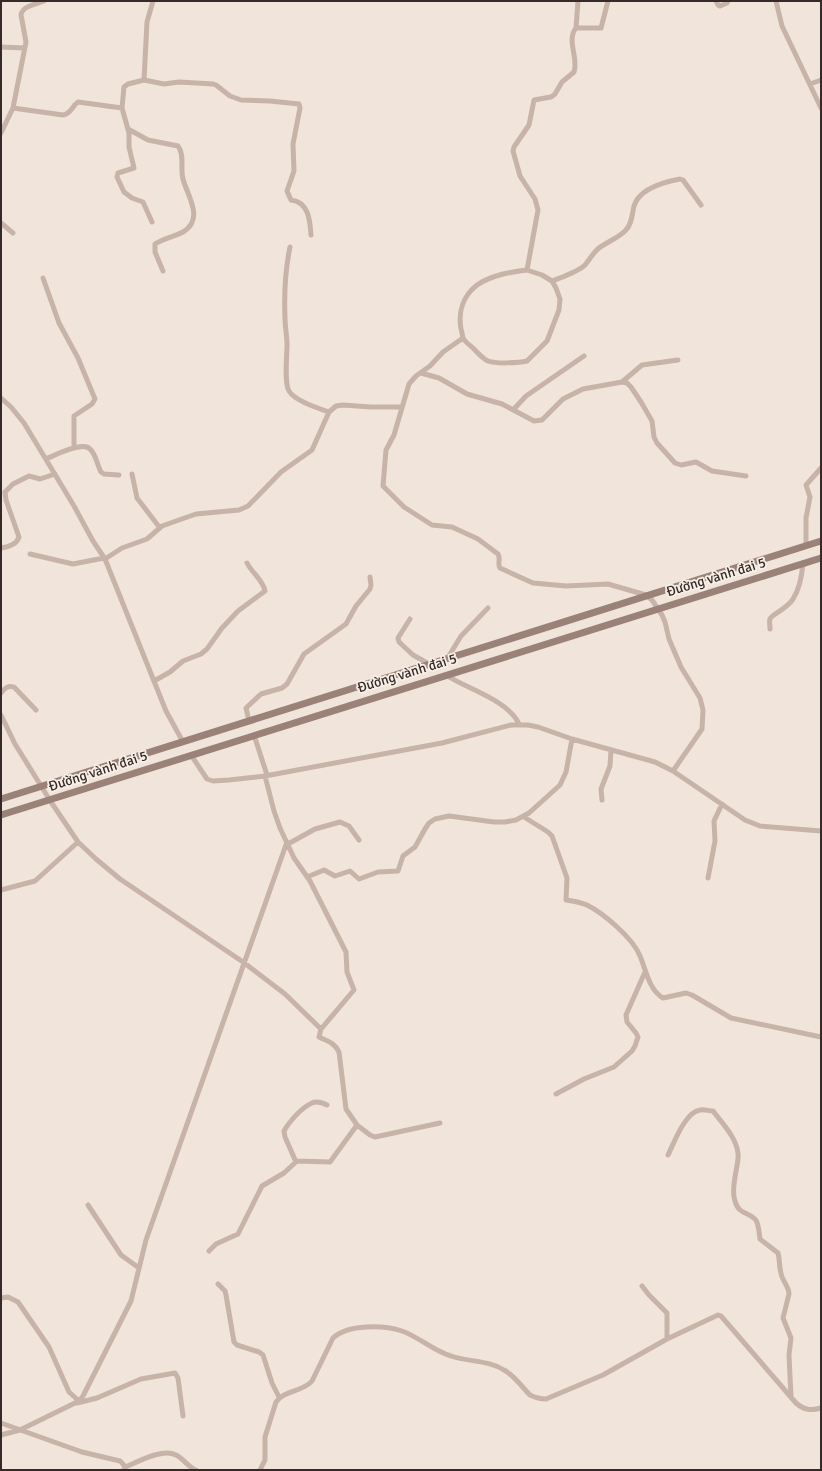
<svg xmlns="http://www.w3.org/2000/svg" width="822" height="1471" font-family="Signika,sans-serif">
<rect width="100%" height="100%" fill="#f0e4db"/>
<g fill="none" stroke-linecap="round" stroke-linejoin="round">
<path stroke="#c8b3a8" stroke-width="5" d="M716,1L718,5L720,6L727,3L728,1
M776,1L782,26L821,108
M576,28L578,1
M1,47L25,48
M144,80L147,22L153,1
M810,84L821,80
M13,108L63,115C71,114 72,106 78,102L122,108
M128,129L148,140L178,146C185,155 180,168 183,179C187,195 205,219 183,232C174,237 164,238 155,244V252L163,271
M1,133L13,108L26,42L21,15C22,6 36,4 44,1
M152,222L143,202L132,198L124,192L117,177L118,173L134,168L129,147V133L122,108L124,87L128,84L144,80L164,84L179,82L213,84L216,85L230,96L241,100L270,101L299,104L300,108L293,144L294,171L287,191L291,200C309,202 310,221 311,235
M1,223L13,233
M290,247C285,271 284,294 285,318C285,327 287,336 287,345C287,356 284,383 289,391C295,401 317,408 329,412
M527,270L538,210L535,199L520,176L513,151L514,147L529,125L534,100L551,97L555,94L562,82L574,72C579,59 566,40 576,28H601L608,1
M527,270L542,275L552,281L556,288L560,299L559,310L547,341L527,361C519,363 496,364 488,361C482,358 478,353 474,349C471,346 465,342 463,338C462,335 462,331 461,329C458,312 463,296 477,285C492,275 510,272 527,270Z
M43,278L59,323L78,358L95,399L92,404L74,416V448
M552,281C562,277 578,272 585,265C590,259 593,253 599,248C607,242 618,238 625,231C632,225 632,214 634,206C639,189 664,182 680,179L683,180L701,205
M463,338L443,352L430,366L416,376L409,384L394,435L386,450L383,486L404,507L432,525L452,527L478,539L498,554C501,559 497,564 500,568L533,583L566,586L608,584L646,595L652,600L662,615L665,622L669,639L681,667L700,698L703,710L702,729L673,771
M421,373L439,378L467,394L502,404L534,421L542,420L563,399L583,389L622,382L627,383L631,387L641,402L652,421L654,437L657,443L675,463L681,465L696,462L712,471L746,476
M622,382L642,365L678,360
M1,398L11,407L24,423L74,506L93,541L105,559L166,711L183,742
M513,410L526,396L584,356
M46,459C55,455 83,441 90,449C96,454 97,465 101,472L104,474L119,475
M132,474L137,498L160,528
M806,546V518L810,497L806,485L821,468
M1,548C8,547 17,544 19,537L6,500L5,492L13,484L29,476L40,479L55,474
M30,554L73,564L104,558
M105,559L122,548L147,539L162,526L196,514L239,510L248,506L281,472L312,450L329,412L336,406L343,405L371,407H402
M410,619L398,638L399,642L413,655L429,664
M770,629C770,626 769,622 770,619C771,615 788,608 793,599C800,588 802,576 803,563
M447,659L461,636L488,608
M446,675C467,689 508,700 519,724
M154,681L170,672L183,661L201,654L207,649L222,628L238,611L265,591C263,580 252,573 247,563
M1,693C5,688 8,685 14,687L36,710
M1,715L15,744L51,802L78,842L96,859L120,879L243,962L285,994L321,1029
M249,721L246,708L261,694L282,688L287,684L304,654L346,624L356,606L370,589L371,585L370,577
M254,735L267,775
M191,755L207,779L213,781L229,780L265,776L442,743L511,725H528L538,727L572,739L655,762L673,771L745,820L760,826L821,831
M265,776L274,811L280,828L294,858L310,881L346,952L347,972L354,990L321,1029L319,1037C327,1041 335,1043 339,1052L346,1109L357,1125L370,1135L375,1137L440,1123
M602,800L601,789L610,766L611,750
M524,817L548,832L552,836L567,878L566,900C573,901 580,902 587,905C603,913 633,938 640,956C646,970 649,990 663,998L686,993L692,995L731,1018L821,1037
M288,844L315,829L340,822L349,826L359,840
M307,877L324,870L335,876L350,871L359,879L378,872L398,871L403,856L415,847L425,829L429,823L435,819L449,816L494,822H505L516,820L529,813L560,785L566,772L572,739
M708,878L715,841L714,821L722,804
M1,890L35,881L78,842
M556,1094L584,1079L614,1067L632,1051L635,1046L638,1037L636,1033L627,1022L626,1015L645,972
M668,1155C674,1143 685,1112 700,1110C704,1109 709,1111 713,1111C722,1123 736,1137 738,1153C739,1160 736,1169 735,1177C734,1185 732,1193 735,1201C739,1215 747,1211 755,1219C759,1223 759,1233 760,1239L778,1253C780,1260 779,1267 781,1273C782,1281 789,1286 789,1294L783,1318L791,1338L789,1355L791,1397
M296,1162L285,1137L284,1131C289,1122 302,1107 312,1103C316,1101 323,1103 327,1105
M88,1205L121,1255L139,1268
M209,1251L216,1244L238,1234L262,1186L284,1173L297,1161L330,1162L357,1125
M218,1284L225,1291L226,1295L234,1342L237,1345L259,1352L263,1355L272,1383L279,1397
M642,1286L649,1295L667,1313V1339
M1,1298L8,1297L18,1302L49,1347L69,1392L79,1401
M77,1403L97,1398L141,1379L175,1373L178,1378L183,1416
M1,1423L82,1452L120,1461L123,1464L125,1467L124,1470
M1,1435L20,1430L79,1401L83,1396L131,1301L146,1240L287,842
M125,1467C138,1462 162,1448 176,1455C184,1459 188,1467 196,1470
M260,1470L265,1460V1437L276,1402C284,1390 303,1392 312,1381L333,1338C348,1324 384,1325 402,1331C419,1337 435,1352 451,1356C469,1362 488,1360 504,1370C514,1375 522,1387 530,1395C536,1398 540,1399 546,1399L603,1375L667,1339L718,1315L721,1316L796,1403C804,1410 811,1411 821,1408"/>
<path stroke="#9b8279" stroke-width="7" d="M1,799L821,541
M1,815L821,558"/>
</g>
<g text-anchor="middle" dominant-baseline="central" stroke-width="3.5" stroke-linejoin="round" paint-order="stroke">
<g font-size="14" fill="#352a28" stroke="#f8efe7">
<text transform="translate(716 577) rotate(-17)">Đường vành đai 5</text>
<text transform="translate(407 673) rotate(-17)">Đường vành đai 5</text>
<text transform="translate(98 771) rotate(-18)">Đường vành đai 5</text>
</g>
</g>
<rect width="822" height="1471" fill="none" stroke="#352a28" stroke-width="4"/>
</svg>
